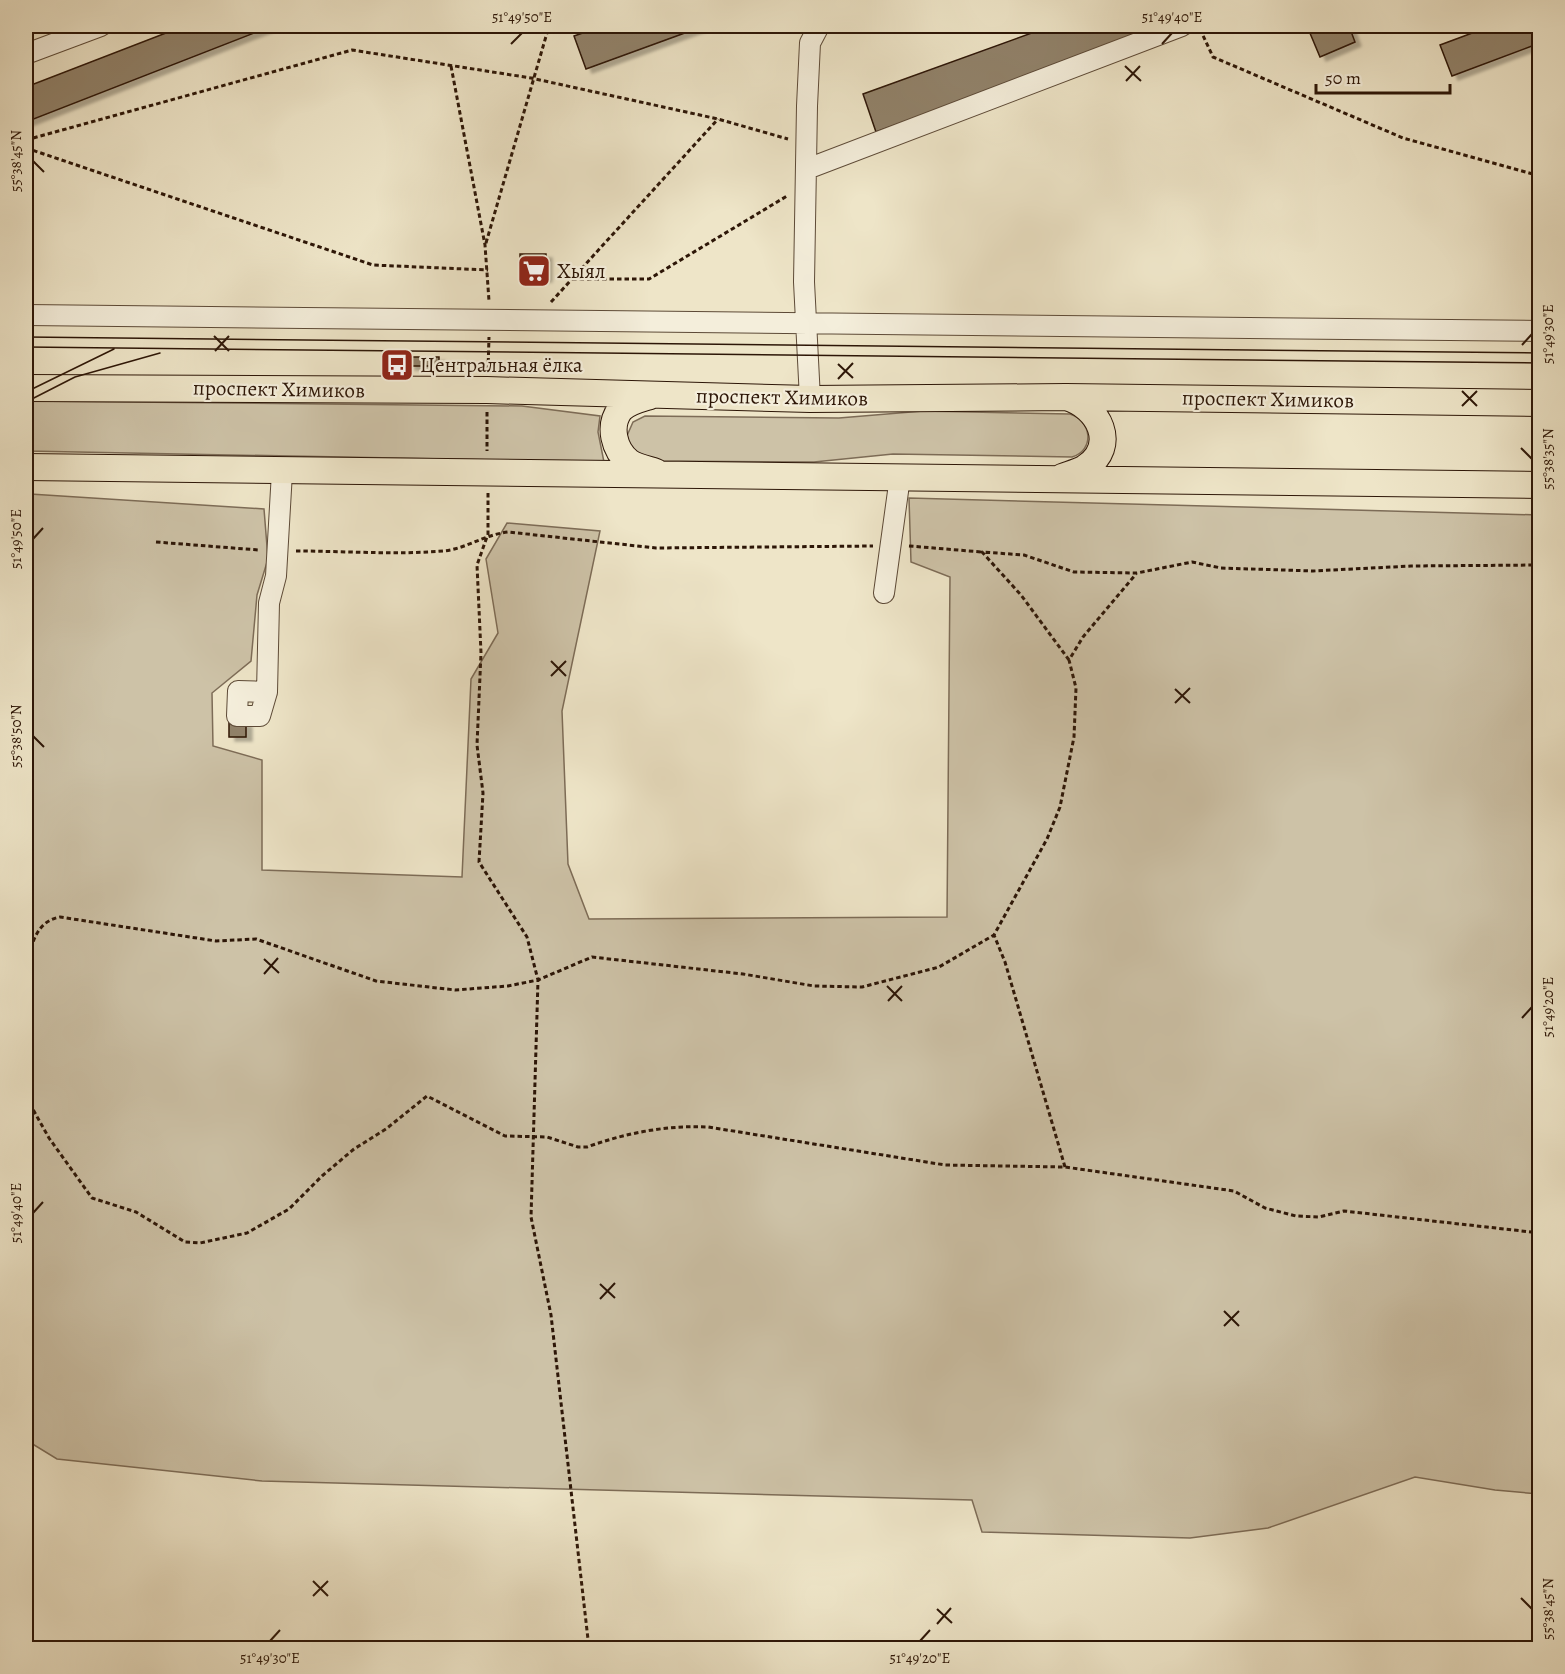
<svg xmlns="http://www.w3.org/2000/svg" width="1565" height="1674" font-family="Alegreya,serif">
<defs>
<filter id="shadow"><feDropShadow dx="6" dy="4" stdDeviation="1.5" flood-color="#0004"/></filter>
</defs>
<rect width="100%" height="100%" fill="#eee5c8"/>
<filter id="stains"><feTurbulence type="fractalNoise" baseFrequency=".00333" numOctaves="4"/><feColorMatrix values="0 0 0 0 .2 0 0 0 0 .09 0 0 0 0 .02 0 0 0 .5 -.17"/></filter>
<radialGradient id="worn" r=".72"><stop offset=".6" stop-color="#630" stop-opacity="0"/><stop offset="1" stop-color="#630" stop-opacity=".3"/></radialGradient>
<path fill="#cdc2a7" stroke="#7d6c57" stroke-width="1.5" d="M26,401L522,406L600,416L598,432L604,462L26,451Z
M923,411L1070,414C1092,421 1095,450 1072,457L893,454L814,462L649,461L636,457L626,438L633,422L645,416L839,418Z
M30,494L264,509L268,559L257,595L251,661L212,693L213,746L262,760V870L462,877L471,679L498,633L486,559L507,523L600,531L562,711L568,864L589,919L947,917L950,577L911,562L909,498L1539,515V1494L1495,1490L1415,1477L1268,1528L1190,1538L982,1532L972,1500L262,1481L57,1459L26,1440V570L29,569Z"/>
<path fill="#91826b" stroke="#2d1607" stroke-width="1.5" filter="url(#shadow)" d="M184,26H272L26,122V87Z
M603,26H704L586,69L574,36Z
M1051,26H1168L876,132L863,94Z
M1307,26H1349L1355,42L1320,57Z
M1491,26H1540V43L1452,76L1440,45Z
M520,254H546V278L520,277Z
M409,357H439V366H409Z
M229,722L246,723V737H229Z"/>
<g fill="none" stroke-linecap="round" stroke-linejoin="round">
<defs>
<path id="minor" d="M26,54L101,26
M807,169L1182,26
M26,315L1540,331
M810,399L804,282L807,106L810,43L819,26
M884,593L900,477
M267,692L238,691L237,716H260L267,692L269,603L276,576L282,472"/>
<path id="major" d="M26,388L487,390L810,399L1066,397L1540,403
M650,396C640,399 627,402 620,410C608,426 614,450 629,462C637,467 647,469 656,472
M26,467L1540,485
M1062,477C1070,474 1078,472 1085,468C1119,446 1099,406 1066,397"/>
</defs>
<use href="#minor" stroke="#5d4a37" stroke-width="22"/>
<use href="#major" stroke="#2d1607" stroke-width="28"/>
<path stroke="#2d1607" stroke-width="3" stroke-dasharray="4.5 3" stroke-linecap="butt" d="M1200,29L1213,57L1403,138L1540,176
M451,66L485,245L489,301
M26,140L352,50L531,78L718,119L788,139
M26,148L373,265L488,270
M486,243L549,26
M572,279H649L787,196
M551,302L718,119
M488,370L489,337
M487,412V451
M488,493V534L477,565L481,653L477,745L483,793L479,862L527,937L538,980L531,1217L551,1315L589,1648
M156,542L259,550
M909,546L982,552
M296,551C344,551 395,555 443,551C466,549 483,535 508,532L656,548L873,546
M1069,660L1021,595L982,552L1024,555L1074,572L1137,573L1192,562L1221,568L1313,571L1411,566L1540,565
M26,1001C28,972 25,923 60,917L216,941L256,939L376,981L455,990L508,986L538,980L592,957L743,974L814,986L862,987L939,967L994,935
M26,1097L49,1138L92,1198L136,1212L185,1242L200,1243L247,1233L289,1209L322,1176L354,1149L386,1129L427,1096L505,1136L547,1137L578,1147H587C626,1133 666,1125 708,1127L945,1165L1065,1167L1234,1191L1265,1208L1296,1216L1319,1217L1344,1211L1540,1233
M1065,1167L1005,962L994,935L1047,839L1060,807L1074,737L1076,688L1069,660L1083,637L1136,574"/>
<use href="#minor" stroke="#f4eedb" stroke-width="20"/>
<use href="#major" stroke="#eee5c8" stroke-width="26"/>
<path stroke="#2d1607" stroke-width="1.5" d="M26,337L1540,353
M26,347L1540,363
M26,392L114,349
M26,402L75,377L160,353"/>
</g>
<path fill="none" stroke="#2d1607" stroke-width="2" d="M511,44L522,33M1162,44L1172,33M1125,66L1141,81M1126,81L1140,66M33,161L44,172M214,336L229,351M1522,345L1532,334M215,351L229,336M838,364L853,378M838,379L853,363M1462,391L1477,406M1462,406L1477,391M1521,448L1532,459M33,539L43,528M551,661L566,676M551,676L566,661M1175,689L1190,703M1175,703L1190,688M33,736L44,747M264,959L279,973M264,974L278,958M887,986L902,1001M888,1001L902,986M1522,1018L1532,1007M33,1213L43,1202M600,1284L615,1298M600,1299L615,1283M1224,1311L1239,1326M1224,1326L1239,1311M313,1581L328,1596M313,1596L328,1581M1521,1598L1532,1609M937,1609L952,1623M937,1624L951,1608M270,1641L280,1630M920,1641L930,1630"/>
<defs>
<symbol id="supermarket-square" viewBox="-11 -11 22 22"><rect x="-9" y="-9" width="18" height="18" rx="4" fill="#8f2418" stroke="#f4eedb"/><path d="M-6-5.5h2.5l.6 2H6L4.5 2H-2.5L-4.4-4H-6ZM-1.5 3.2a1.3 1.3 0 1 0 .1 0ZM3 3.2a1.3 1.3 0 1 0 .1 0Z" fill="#fff"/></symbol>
<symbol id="bus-square" viewBox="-11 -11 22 22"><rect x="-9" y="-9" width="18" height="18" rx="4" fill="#8f2418" stroke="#f4eedb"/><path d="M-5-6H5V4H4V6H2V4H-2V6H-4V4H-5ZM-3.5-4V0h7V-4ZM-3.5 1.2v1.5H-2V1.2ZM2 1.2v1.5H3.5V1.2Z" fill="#fff"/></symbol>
</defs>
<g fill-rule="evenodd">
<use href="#supermarket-square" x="515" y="252" width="38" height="38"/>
<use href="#bus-square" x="378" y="346" width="38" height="38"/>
</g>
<g text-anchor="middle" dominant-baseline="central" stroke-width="4.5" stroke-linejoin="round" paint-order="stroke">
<g font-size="21" fill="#2d1607" stroke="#f4eedb" text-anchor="start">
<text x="557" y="271">Хыял</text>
<text x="420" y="365">Центральная ёлка</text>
</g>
<g font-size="21" fill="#2d1607" stroke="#f4eedb">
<text transform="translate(279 389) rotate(1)">проспект Химиков</text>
<text transform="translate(782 397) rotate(1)">проспект Химиков</text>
<text transform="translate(1268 399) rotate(1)">проспект Химиков</text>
</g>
</g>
<rect width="1565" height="1674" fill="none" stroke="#eee5c8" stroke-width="66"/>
<path d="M1316 84v9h134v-9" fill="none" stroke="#2d1607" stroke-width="3"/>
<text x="1325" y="84" font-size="18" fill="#2d1607" stroke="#f4eedb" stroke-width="4.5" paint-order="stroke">50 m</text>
<rect x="33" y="33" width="1499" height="1608" fill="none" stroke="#2d1607" stroke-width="2"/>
<g font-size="15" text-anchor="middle" fill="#2d1607">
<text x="522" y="22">51°49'50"E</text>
<text x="1172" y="22">51°49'40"E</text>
<text transform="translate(16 161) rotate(-90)" y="5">55°38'45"N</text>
<text transform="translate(1548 334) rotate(-90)" y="5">51°49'30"E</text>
<text transform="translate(1548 459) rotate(-90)" y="5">55°38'35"N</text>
<text transform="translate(16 539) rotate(-90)" y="5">51°49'50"E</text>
<text transform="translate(16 736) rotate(-90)" y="5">55°38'50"N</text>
<text transform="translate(1548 1007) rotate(-90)" y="5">51°49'20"E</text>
<text transform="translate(16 1213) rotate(-90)" y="5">51°49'40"E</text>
<text transform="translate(1548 1609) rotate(-90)" y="5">55°38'45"N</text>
<text x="270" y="1663">51°49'30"E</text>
<text x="920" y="1663">51°49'20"E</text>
</g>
<rect width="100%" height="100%" filter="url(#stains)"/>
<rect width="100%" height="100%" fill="url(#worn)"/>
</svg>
